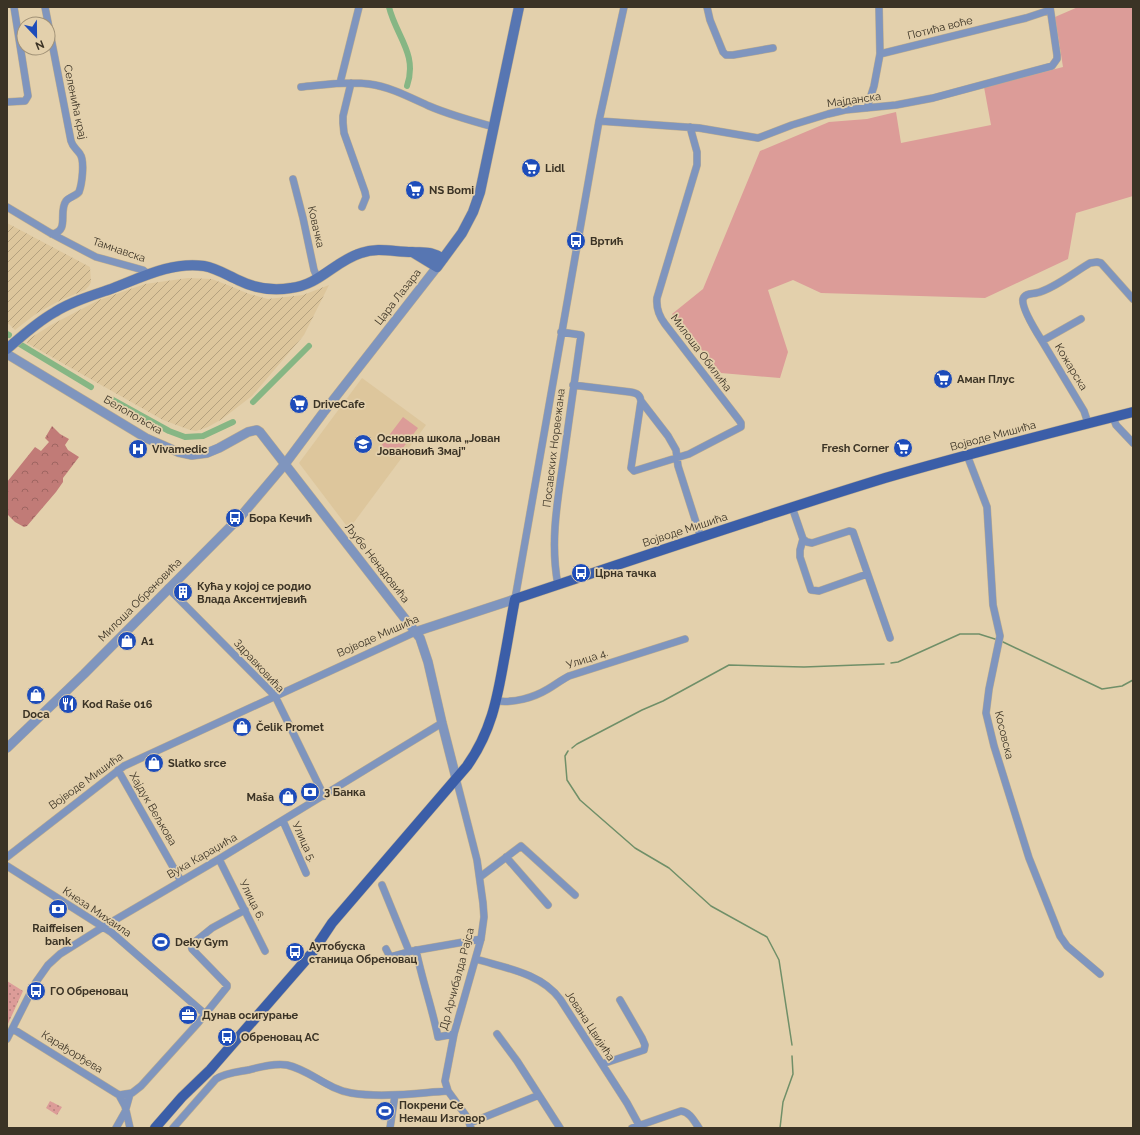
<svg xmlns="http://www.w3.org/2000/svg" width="1140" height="1135" font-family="Raleway,sans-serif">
<defs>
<pattern id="industrial-furrows" width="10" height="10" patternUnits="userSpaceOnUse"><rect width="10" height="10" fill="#ddc69c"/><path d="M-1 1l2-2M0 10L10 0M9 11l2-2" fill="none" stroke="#b4a17f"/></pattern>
<pattern id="forest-crowns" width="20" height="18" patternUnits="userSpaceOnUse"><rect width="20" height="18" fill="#c17b77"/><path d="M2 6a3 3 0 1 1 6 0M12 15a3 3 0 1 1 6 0" fill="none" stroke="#9e6561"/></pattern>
<pattern id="park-dots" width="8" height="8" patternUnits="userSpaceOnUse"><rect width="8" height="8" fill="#dc9c98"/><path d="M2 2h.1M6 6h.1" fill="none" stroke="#b4807c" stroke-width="1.8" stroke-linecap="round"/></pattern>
</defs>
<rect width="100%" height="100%" fill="#e3d0ac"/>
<path fill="#ddc69c" d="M362,378L426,425L349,529L299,463Z"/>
<path fill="url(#industrial-furrows)" d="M7,223L90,267L91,282L89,286L85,290L61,300L37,313L15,330L9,324L7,325Z
M188,278L212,279L230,286L249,294L268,299L303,295L329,285L304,335L252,396L222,419L208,427L196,431L190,430L163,420L27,343L29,339L51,325L99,300L145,284Z"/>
<path fill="#dc9c98" d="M1078,7H1133V196L1076,213L1068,259L985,298L821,293L793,280L768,290L788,352L780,378L721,373L672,314L703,289L760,151L829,122L867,119L896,112L901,143L991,125L984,87L1063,67L1055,17Z
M403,417L418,428L396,457L381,446Z"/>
<path fill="url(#forest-crowns)" d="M52,426L60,434L69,439L65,445L68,450L79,457L63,478V482L56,492L27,526L24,527L15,522L7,514V482L35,447L41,451L49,442L45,438Z"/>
<path fill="url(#park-dots)" d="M7,981L23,991L7,1026Z
M50,1101L62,1107L57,1115L46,1108Z"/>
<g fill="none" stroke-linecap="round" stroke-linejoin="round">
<path stroke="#708f68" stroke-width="1.5" d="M1001,641L1102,689L1122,686L1133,680
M891,663L898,662L960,634H979L998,640
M572,748L577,744L642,710L663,701L729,665L804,667L884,664
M568,751L565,756L567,780L580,800L635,848L669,868L711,906L767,937L779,960L792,1045
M780,1128L783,1102L793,1074L792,1056"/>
<path stroke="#86b684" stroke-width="6" d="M389,7C396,36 418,54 407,86
M7,334L9,335
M18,343L91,387
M111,399L169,431L185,437L203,436L233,422
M253,402L309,346"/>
<defs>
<path id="minor" d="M45,7L71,141C73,148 77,149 80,154C85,161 82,184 79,192C76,196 69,197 66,201C58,212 70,231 52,234
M707,7L710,20L723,52L726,55H733L773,48
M880,54L1026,18L1050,10
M340,83L359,7
M351,83L343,116V123L344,133L365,192L366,197L362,207
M301,87C323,85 347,81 369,84C391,87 409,97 429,106C450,115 472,121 494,127
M7,102L25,101L28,96L14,7
M867,108L874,86L880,54L879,7
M599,121L699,128L758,138L792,125L828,114L845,110L896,105L933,98L1052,66L1057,59V55L1050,7
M293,179L303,218L314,270L318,279
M7,207L52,234L96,257L143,270L149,275
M1081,319L1042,341L1084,411L1088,423
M1042,341C1037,333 1021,308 1023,299C1025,293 1032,294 1036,293C1052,290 1076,271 1090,263L1097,262L1101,263L1133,299
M573,385L630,392C636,393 640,394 641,401L668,436L676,450L678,466L701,538
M641,401L631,468L634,471L689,454L741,427V423L739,420L665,324C659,316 656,308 657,298L697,165V152L690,127
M1113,417L1116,425L1133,443
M967,455L987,507L993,605L1000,636L989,689L986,713L994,746L1029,858L1060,936L1067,946L1100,974
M792,507L803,539L800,550V557L811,590L819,591L867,574
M803,539L807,542L812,543L849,531L853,532L890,638
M558,585C550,544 557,503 563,463C569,420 575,378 581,335L561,332
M168,588L275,696L324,796
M515,599L599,121L624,7
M497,701C514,703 533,698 548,689C555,685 561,680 569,676L685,639
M118,770L181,881
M456,778L477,860L483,903L484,917L481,939L454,1034L445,1081L448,1091L467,1117L471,1128
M283,821L306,873
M7,857L124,766L415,632
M506,857L548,905
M219,859L265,951
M7,866L111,932L205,1014
M480,877L521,846L575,895
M382,885L409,951
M386,949L390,957L412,951L481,939
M416,950C422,980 432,1007 438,1037L454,1034
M476,959C505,968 541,973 560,999L627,1103L639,1125
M13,1029L119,1095L132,1093L141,1086L198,1023L227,987V985L192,949L191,945L212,928L245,910
M497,1034L517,1061L560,1128
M7,1039L36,982L48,965L60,954L103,927L219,859L442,723
M602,1064L644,1050L645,1045L642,1038L620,1000
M119,1095L125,1106L130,1128
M470,1123L539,1095
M116,1128L125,1112L130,1094
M173,1128L216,1079C225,1073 237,1072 248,1070C260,1067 274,1063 287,1065C310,1070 327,1089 351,1093C383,1098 416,1093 448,1091
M390,1128L395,1095
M632,1128L681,1111C690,1112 694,1121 699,1128"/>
<path id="tertiary" d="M7,354L146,438L178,452L192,455L207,453L219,448L248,432L257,430L260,432L420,638L428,662L442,723L456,778
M415,632L515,599
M7,748L84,674L241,516L285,464L323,413L437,267"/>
<path id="secondary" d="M414,253L437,267L462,233L473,212L480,192L519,7
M7,349C22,336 37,322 55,312C71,302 90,296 108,290C138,279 171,261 204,266C216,268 227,275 238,280C254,288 273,291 291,288C319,285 335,261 361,253C378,247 394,252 412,252C424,253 432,251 443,259"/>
<path id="primary" d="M155,1128L182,1097L210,1070L312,953L332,923L467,766C491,732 497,700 504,660C508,640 511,619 515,599C638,558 761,516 885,478C967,454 1050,433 1133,412"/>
</defs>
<use href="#minor" stroke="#bead8e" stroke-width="8"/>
<use href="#tertiary" stroke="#bead8e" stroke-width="10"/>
<use href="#secondary" stroke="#bead8e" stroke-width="11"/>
<use href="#primary" stroke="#bead8e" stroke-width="11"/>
<use href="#minor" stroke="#7f95be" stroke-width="7"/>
<use href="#tertiary" stroke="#7f95be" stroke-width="9"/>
<use href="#secondary" stroke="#5776b2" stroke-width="10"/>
<use href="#primary" stroke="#3b5ea8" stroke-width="10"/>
</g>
<defs>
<symbol id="supermarket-disc" viewBox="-11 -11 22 22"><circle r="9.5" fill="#1d4cba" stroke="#e3d0ac"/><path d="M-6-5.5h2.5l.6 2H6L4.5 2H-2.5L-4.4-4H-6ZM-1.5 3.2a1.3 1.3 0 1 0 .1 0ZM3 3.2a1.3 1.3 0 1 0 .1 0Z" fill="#fff"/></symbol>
<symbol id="bus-disc" viewBox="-11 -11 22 22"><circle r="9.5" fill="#1d4cba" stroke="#e3d0ac"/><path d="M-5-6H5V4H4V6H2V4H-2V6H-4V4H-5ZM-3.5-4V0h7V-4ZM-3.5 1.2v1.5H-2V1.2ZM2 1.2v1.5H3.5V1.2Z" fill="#fff"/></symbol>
<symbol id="school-disc" viewBox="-11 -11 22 22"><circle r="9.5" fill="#1d4cba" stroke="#e3d0ac"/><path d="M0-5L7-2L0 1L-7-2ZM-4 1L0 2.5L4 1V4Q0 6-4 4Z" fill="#fff"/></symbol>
<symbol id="hospital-disc" viewBox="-11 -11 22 22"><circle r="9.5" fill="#1d4cba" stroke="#e3d0ac"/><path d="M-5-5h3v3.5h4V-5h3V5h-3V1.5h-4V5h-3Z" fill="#fff"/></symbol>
<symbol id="building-disc" viewBox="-11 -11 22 22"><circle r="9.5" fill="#1d4cba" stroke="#e3d0ac"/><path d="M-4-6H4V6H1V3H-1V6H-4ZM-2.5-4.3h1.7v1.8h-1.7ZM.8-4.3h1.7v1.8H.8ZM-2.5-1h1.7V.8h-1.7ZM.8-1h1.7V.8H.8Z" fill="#fff"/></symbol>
<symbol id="shop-disc" viewBox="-11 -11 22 22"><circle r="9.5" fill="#1d4cba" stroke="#e3d0ac"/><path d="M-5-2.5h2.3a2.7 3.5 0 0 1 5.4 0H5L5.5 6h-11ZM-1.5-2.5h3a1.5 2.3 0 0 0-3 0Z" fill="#fff"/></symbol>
<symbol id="restaurant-disc" viewBox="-11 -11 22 22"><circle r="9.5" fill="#1d4cba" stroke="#e3d0ac"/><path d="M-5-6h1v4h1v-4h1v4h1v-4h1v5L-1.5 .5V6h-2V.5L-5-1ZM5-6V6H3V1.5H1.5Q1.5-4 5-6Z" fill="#fff"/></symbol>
<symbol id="bank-disc" viewBox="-11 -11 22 22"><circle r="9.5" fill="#1d4cba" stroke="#e3d0ac"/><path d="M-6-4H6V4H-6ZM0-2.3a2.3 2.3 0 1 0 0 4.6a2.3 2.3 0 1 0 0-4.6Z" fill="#fff"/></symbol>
<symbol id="stadium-disc" viewBox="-11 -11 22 22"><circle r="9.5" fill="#1d4cba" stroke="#e3d0ac"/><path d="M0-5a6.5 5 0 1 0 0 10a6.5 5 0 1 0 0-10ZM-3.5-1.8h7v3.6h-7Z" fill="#fff"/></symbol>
<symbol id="office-disc" viewBox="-11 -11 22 22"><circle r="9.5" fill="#1d4cba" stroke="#e3d0ac"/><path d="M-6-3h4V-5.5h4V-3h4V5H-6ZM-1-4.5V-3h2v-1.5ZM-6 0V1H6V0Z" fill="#fff"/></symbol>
</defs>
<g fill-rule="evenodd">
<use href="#supermarket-disc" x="520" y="157" width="22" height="22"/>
<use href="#supermarket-disc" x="404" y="179" width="22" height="22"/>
<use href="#bus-disc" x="565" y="230" width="22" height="22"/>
<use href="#supermarket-disc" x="932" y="368" width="22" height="22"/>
<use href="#supermarket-disc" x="288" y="393" width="22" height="22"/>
<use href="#school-disc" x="352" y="433" width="22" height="22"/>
<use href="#supermarket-disc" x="892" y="437" width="22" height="22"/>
<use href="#hospital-disc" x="127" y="438" width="22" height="22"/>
<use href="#bus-disc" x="224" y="507" width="22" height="22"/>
<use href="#bus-disc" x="570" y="562" width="22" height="22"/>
<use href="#building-disc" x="172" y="581" width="22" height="22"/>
<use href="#shop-disc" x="116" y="630" width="22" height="22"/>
<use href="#shop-disc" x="25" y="684" width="22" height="22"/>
<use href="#restaurant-disc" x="57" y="693" width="22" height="22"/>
<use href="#shop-disc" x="231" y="716" width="22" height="22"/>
<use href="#shop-disc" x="143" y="752" width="22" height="22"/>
<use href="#bank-disc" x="299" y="781" width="22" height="22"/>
<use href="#shop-disc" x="277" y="786" width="22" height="22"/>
<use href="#bank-disc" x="47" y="898" width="22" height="22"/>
<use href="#stadium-disc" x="150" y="931" width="22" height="22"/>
<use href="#bus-disc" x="284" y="941" width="22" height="22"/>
<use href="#bus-disc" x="25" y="980" width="22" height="22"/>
<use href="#office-disc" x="177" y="1004" width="22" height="22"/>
<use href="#bus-disc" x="216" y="1026" width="22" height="22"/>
<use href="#stadium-disc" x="374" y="1100" width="22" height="22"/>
</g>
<g text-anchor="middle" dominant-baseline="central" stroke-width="3.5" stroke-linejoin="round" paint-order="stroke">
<g font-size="11" fill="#3b3325" stroke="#e3d0ac">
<text transform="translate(940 28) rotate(-14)">Потића воће</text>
<text transform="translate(854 100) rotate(-8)">Мајданска</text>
<text transform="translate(75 102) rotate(78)">Селенића крај</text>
<text transform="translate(316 227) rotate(77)">Ковачка</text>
<text transform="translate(119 250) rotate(19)">Тамнавска</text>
<text transform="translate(398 297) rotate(-52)">Цара Лазара</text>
<text transform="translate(701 353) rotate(53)">Милоша Обилића</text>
<text transform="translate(1071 367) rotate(59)">Кожарска</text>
<text transform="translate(133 415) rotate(30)">Белопољска</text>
<text transform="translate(993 436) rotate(-15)">Војводе Мишића</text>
<text transform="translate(554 448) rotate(-83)">Посавских Норвежана</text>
<text transform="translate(685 530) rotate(-18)">Војводе Мишића</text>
<text transform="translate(377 563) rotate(52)">Љубе Ненадовића</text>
<text transform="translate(140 600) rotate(-45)">Милоша Обреновића</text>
<text transform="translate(378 636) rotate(-24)">Војводе Мишића</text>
<text transform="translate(587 659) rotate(-18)">Улица 4.</text>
<text transform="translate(259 666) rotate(47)">Здравковића</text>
<text transform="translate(1004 735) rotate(76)">Косовска</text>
<text transform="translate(86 781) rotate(-36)">Војводе Мишића</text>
<text transform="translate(153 809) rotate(60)">Хајдук Вељкова</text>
<text transform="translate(304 842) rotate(66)">Улица 5.</text>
<text transform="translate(202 856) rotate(-30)">Вука Караџића</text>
<text transform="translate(252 900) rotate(64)">Улица 6.</text>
<text transform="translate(97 912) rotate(34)">Кнеза Михаила</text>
<text transform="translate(457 979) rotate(-75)">Др Арчибалда Рајса</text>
<text transform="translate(590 1026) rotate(57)">Јована Цвијића</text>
<text transform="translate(72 1052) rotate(32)">Карађорђева</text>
</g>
<g font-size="11" font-weight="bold" fill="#3b3325" stroke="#e3d0ac" text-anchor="start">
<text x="545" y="168">Lidl</text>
<text x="429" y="190">NS Bomi</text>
<text x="590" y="241">Вртић</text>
<text x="957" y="379">Аман Плус</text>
<text x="313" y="404">DriveCafe</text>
<text x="377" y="438">Основна школа „Јован<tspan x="377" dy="13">Јовановић Змај”</tspan></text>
<text x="889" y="448" text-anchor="end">Fresh Corner</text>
<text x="152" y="449">Vivamedic</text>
<text x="249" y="518">Бора Кечић</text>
<text x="595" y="573">Црна тачка</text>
<text x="197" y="586">Кућа у којој се родио<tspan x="197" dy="13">Влада Аксентијевић</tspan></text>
<text x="141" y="641">A1</text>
<text x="82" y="704">Kod Raše 016</text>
<text x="36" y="714" text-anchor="middle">Doca</text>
<text x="256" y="727">Čelik Promet</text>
<text x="168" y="763">Slatko srce</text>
<text x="324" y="792">3 Банка</text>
<text x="274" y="797" text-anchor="end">Maša</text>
<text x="58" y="928" text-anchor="middle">Raiffeisen<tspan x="58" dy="13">bank</tspan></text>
<text x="175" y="942">Deky Gym</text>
<text x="309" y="946">Аутобуска<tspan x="309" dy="13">станица Обреновац</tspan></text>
<text x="50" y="991">ГО Обреновац</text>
<text x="202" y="1015">Дунав осигурање</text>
<text x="241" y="1037">Обреновац АС</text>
<text x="399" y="1105">Покрени Се<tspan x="399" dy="13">Немаш Изговор</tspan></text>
</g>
</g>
<rect width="1140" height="1135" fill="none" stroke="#3b3325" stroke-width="16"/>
<g transform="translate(36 36) rotate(158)"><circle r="19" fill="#e3d0ac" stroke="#a09176"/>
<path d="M0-3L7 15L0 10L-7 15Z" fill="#1d4cba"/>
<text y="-6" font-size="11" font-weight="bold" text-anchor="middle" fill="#3b3325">N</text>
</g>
</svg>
